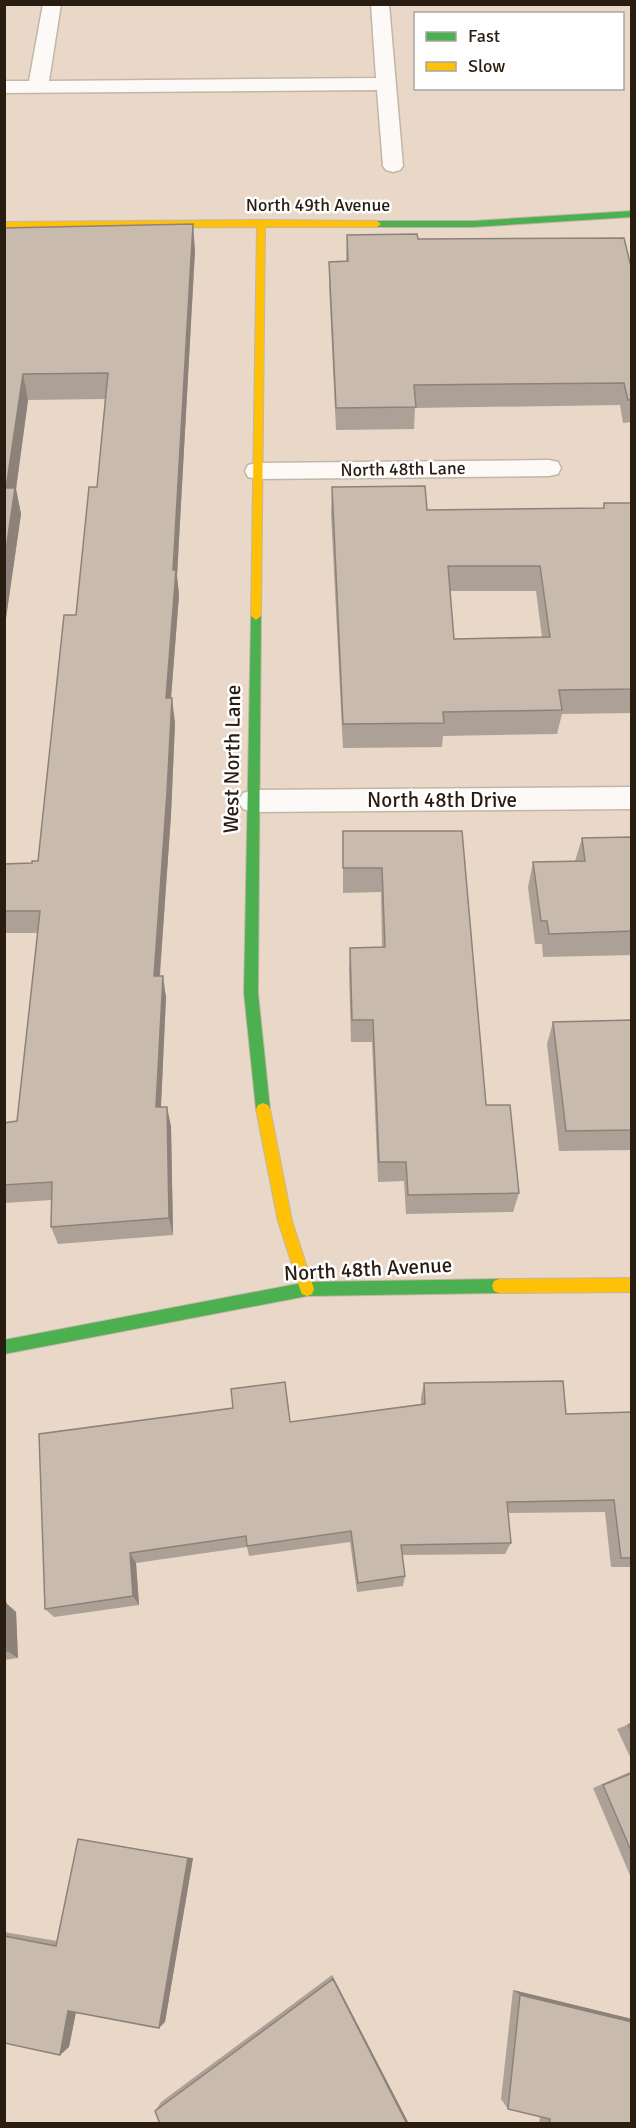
<svg xmlns="http://www.w3.org/2000/svg" width="636" height="2128" font-family="Signika,sans-serif">
<rect width="100%" height="100%" fill="#e9d8c7"/>
<g fill="none" stroke-linecap="round" stroke-linejoin="round">
<defs>
<path id="street" d="M43,4H61L49,81L376,78L371,4H389L403,166L400,170L393,172L386,170L383,166L377,90L4,93V81H29Z
M549,460L558,462L561,468L558,474L549,476L257,479L248,477L245,471L248,465L257,463Z
M632,787V809L253,812L243,809L238,801L243,793L253,790Z"/>
<path id="fast" d="M632,211V217L473,227H377L373,224L377,221H473Z
M256,612L261,616L258,993L270,1109L268,1113L263,1115L258,1113L256,1109L244,993L251,616Z
M499,1279L504,1281L506,1286L504,1291L499,1293L307,1296L4,1354V1340L307,1282Z"/>
<path id="slow" d="M261,220L377,221L381,224L377,227H265L261,616L256,620L251,616L257,227L4,228V222Z
M263,1103L268,1105L270,1109L292,1221L314,1289L312,1294L307,1296L302,1294L300,1289L278,1221L256,1109L258,1105Z
M632,1278V1292L499,1293L494,1291L492,1286L494,1281L499,1279Z"/>
</defs>
<use href="#street" stroke="#c3b6a8" stroke-width="3"/>
<use href="#fast" stroke="#c3b6a8" stroke-width="2"/>
<use href="#slow" stroke="#c3b6a8" stroke-width="2"/>
<use href="#street" fill="#fcf9f7" fill-rule="evenodd"/>
<use href="#fast" fill="#4caf50" fill-rule="evenodd"/>
<use href="#slow" fill="#ffc107" fill-rule="evenodd"/>
</g>
<path fill="#ada096" fill-rule="evenodd" d="M4,228L195,250L177,576L179,595L171,698L175,723L171,815L160,976L166,997L161,1107L171,1126L173,1235L58,1244L51,1227L52,1200L4,1203V1123L17,1121L38,933H4V864L32,863L38,861L97,487L105,399L28,400L16,489L21,514L4,632Z
M347,235L418,239L632,271V422L623,423L620,405L415,408L414,429L336,430L329,284V262L346,261Z
M332,487L427,510L603,508L604,503H632V713L562,714L557,734L443,736L442,747L343,748L331,513ZM450,591H536L542,637L454,639Z
M343,831H462L486,1105L519,1193L513,1212L406,1214L404,1181L378,1182L372,1042H351L349,971L350,948L382,947L381,892L343,893Z
M632,837V955L543,957L542,944H535L528,887L533,862L575,861L582,838Z
M632,1020V1150L559,1151L547,1044L553,1022Z
M424,1383L566,1414L632,1412V1567H611L605,1512L508,1513L511,1543L505,1554L402,1555L405,1576L403,1586L357,1592L350,1542L249,1556L247,1547L136,1563L139,1605L54,1617L45,1609L290,1422L421,1404V1397Z
M4,1603H6L16,1612L18,1658L4,1660Z
M632,1723V1761L617,1729Z
M632,1771V1880L593,1788Z
M78,1839L193,1858L165,2022L76,2013L69,2047L60,2055L4,2043V1932L57,1941Z
M332,1975L409,2124L155,2111L161,2102Z
M513,1990L632,2019V2124H539L540,2116L508,2109L501,2099Z"/>
<path fill="#8d827a" d="M193,224L195,250L177,576L179,595L169,723L166,698Z
M23,374L28,400L16,489L21,514L4,632V563L6,488Z
M172,698L175,723L171,815L158,997L154,976Z
M163,976L166,997L160,1126L156,1107Z
M167,1107L171,1126L173,1235L169,1218Z
M130,1553L136,1563L139,1605L133,1596Z
M6,1603L16,1612L18,1658L7,1651Z
M188,1858H193L165,2022L159,2028Z
M332,1975L409,2124H407L333,1979Z
M513,1990L632,2019V2022L520,1995Z
M77,2006L69,2047L60,2055L68,2011Z"/>
<path fill="#c9baae" stroke="#8d827a" stroke-width="1.5" fill-rule="evenodd" d="M193,224L173,570H176L166,698H172L167,792L154,976H163L156,1107H167L169,1218L51,1227L52,1182L4,1185V1123L17,1121L40,911H4V864L32,863V861H38L64,615H76L89,487H97L108,373L23,374L6,488H15L4,563V228Z
M417,234L418,239L624,238L632,271V400H628L624,383L414,385L416,407L336,408L329,262L348,261L347,235Z
M425,486L427,510L604,508V503H632V689L559,690L562,710L443,712L444,723L343,724L332,487ZM448,566H540L550,637L454,639Z
M343,831H462L486,1105H510L519,1193L408,1195L406,1162H379L373,1020H352L350,948L385,947L382,868H343Z
M632,837V931L549,934L547,921H541L533,862L585,861L582,838Z
M632,1020V1130L566,1131L553,1022Z
M563,1381L566,1414L632,1412V1558H621L614,1500L507,1502L511,1543L401,1545L405,1576L358,1583L351,1531L247,1546L246,1536L130,1553L133,1596L45,1609L39,1434L233,1408L231,1389L285,1382L290,1422L425,1404L424,1383Z
M4,1603H6L7,1651H4Z
M632,1723V1732L628,1725Z
M632,1773V1853L603,1785Z
M78,1839L188,1858L159,2028L68,2011L60,2055L4,2043V1936L56,1946Z
M333,1979L407,2124H160L155,2111Z
M520,1995L632,2022V2124H549L550,2119L508,2109Z"/>
<g text-anchor="middle" dominant-baseline="central" stroke-width="5" stroke-linejoin="round" paint-order="stroke">
<g font-size="18" fill="#291d11" stroke="#fff">
<text x="318" y="205">North 49th Avenue</text>
<text transform="translate(403 469) rotate(-1)">North 48th Lane</text>
</g>
<g font-size="21" fill="#291d11" stroke="#fff">
<text transform="translate(232 759) rotate(-89)">West North Lane</text>
<text x="442" y="800">North 48th Drive</text>
<text transform="translate(368 1269) rotate(-3)">North 48th Avenue</text>
</g>
</g>
<rect width="636" height="2128" fill="none" stroke="#291d11" stroke-width="12"/>
<rect x="414" y="12" width="210" height="78" fill="#ffffff" stroke="#a9a5a0" stroke-width="1.5"/>
<rect x="426" y="32" width="30" height="9" fill="#4caf50" stroke="#a9a5a0" stroke-width="1.5"/>
<text x="468" y="42" font-size="18" fill="#291d11">Fast</text>
<rect x="426" y="62" width="30" height="9" fill="#ffc107" stroke="#a9a5a0" stroke-width="1.5"/>
<text x="468" y="72" font-size="18" fill="#291d11">Slow</text>
</svg>
